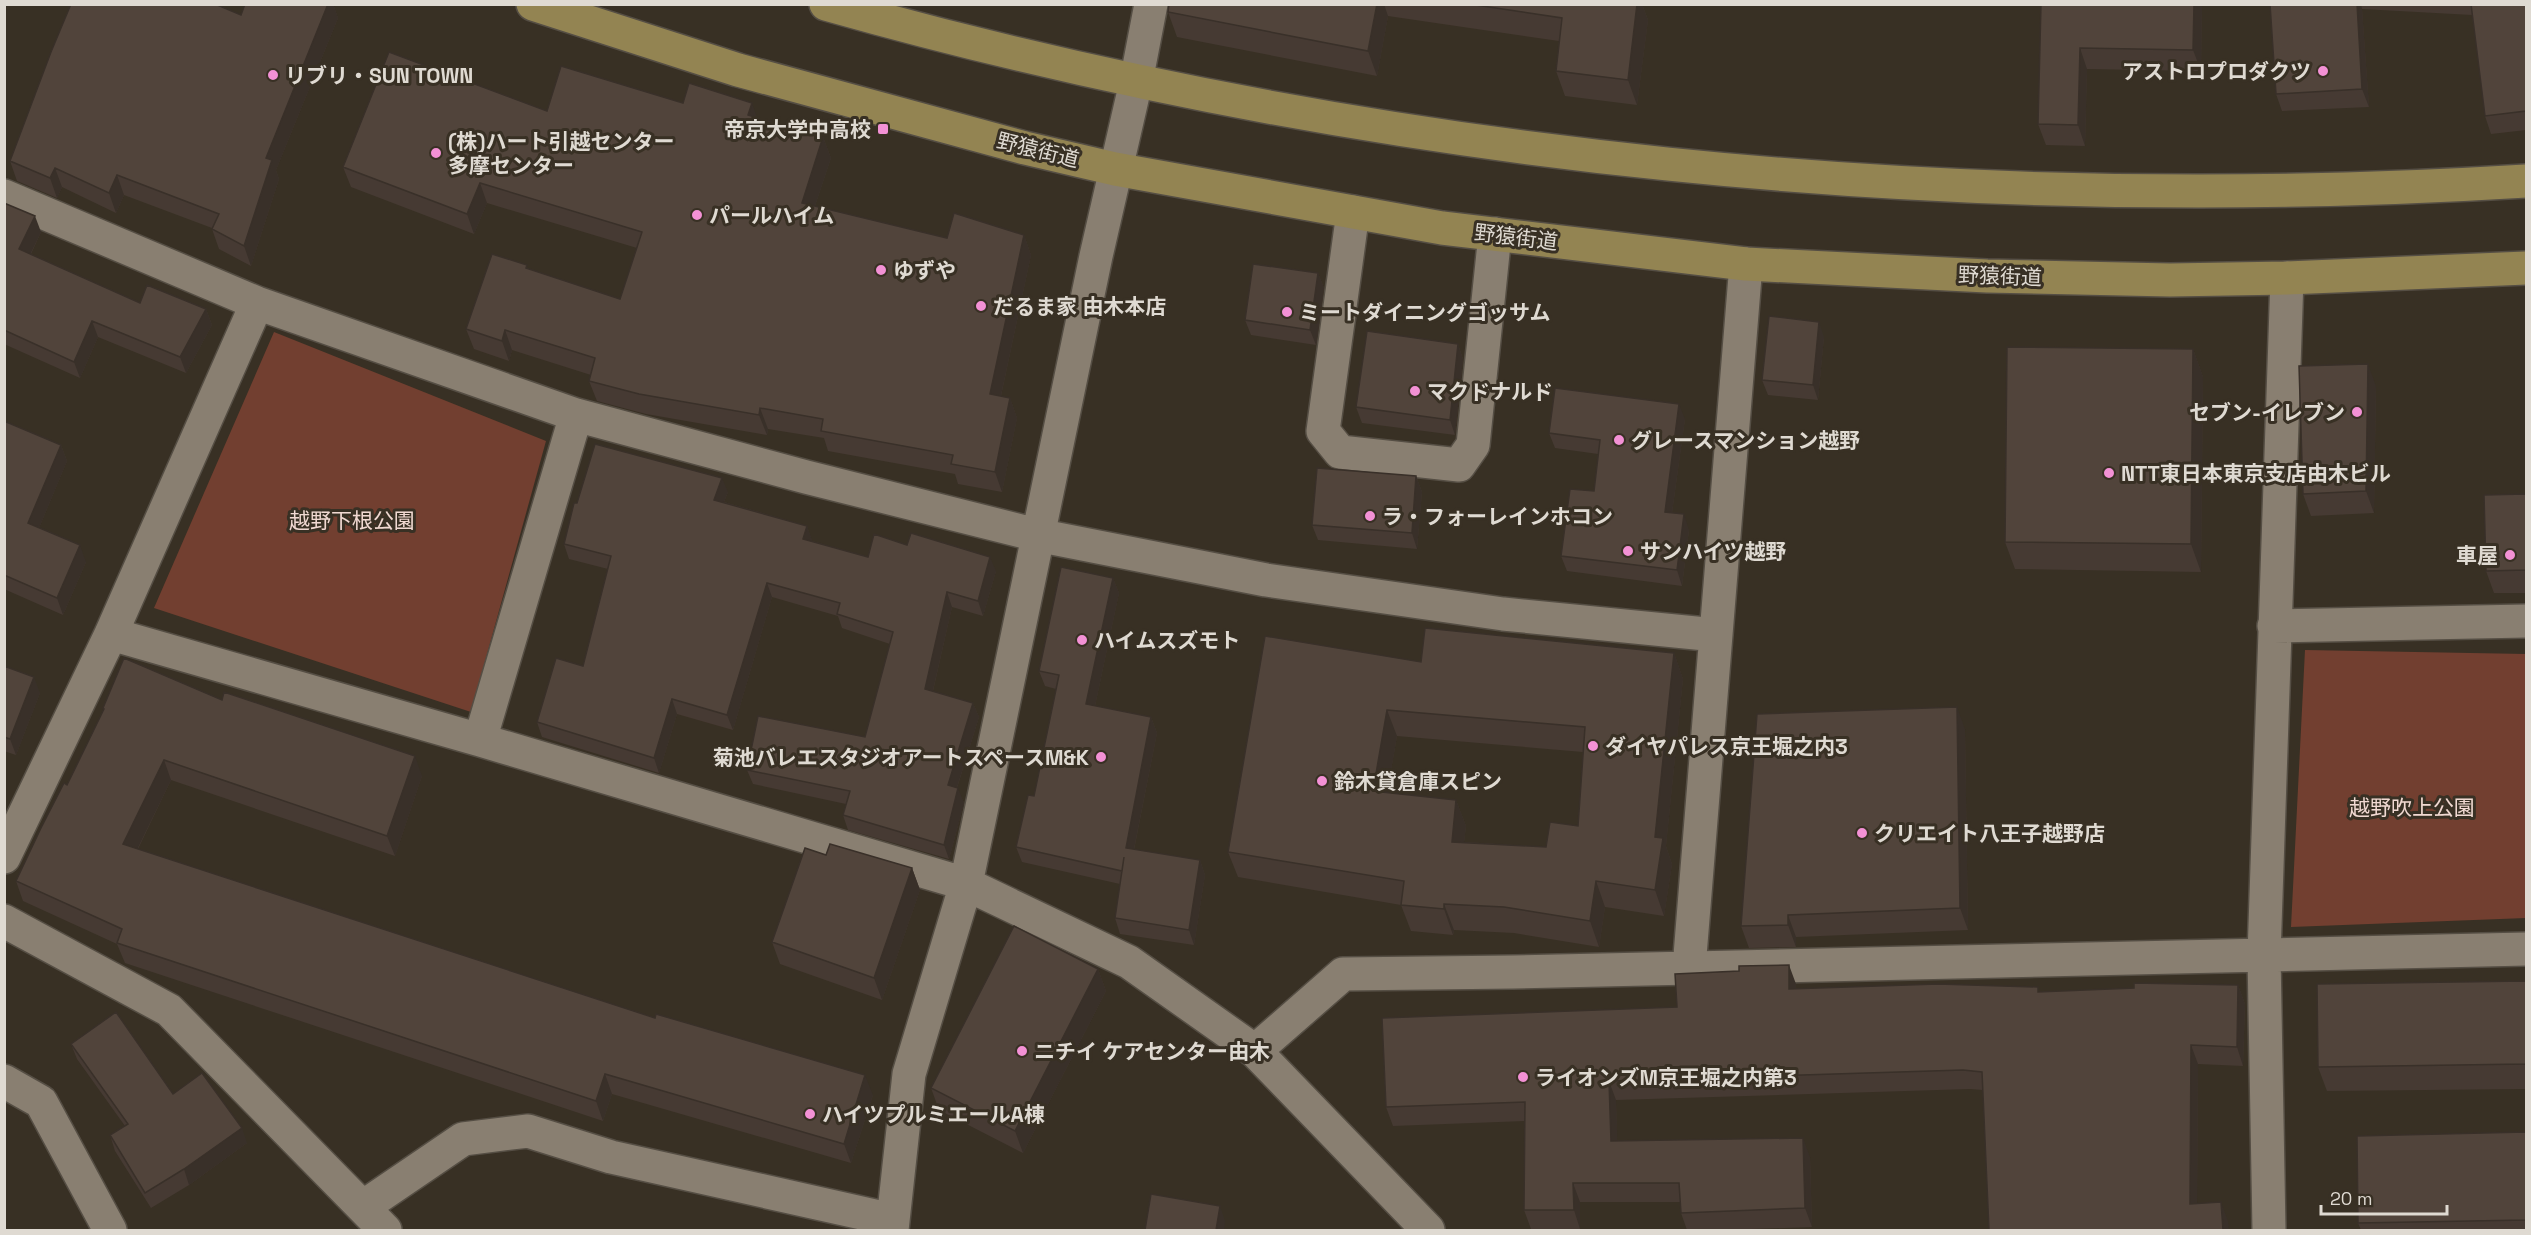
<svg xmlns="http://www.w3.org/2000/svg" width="2531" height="1235" font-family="'Space Grotesk','Noto Sans JP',sans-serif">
<rect width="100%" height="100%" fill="#383024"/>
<path fill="#723f30" d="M274,332L546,441L471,712L154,608Z
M2305,650L2526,654V918L2291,927Z"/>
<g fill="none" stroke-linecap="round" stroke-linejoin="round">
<defs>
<path id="minor" d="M4,196L257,303L576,415L806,477L1037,535L1266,580L1503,614L1716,635
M1353,212L1323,431L1340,452L1459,465L1473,445L1495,234
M2274,626L2526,621
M111,634L480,740L966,884L1129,962L1255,1051L1428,1230
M480,740L576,415
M4,857L111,634L257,303
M4,921L169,1010L385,1230
M1689,968L1746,264
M1255,1051L1343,974L1513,972L2526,949
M4,1081L41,1102L110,1230
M363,1207L463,1139L528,1131L611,1157L893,1220
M892,1230L909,1074L966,884L1096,256L1136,82L1151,4
M2269,1230L2264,955L2287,278"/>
<path id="major" d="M533,4L738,70L1025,148L1115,169L1442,228L1746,264L1987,276L2170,280L2287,278L2526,268
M826,4C1378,160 1954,216 2526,181"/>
</defs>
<use href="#minor" stroke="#554e44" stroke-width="36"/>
<use href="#major" stroke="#554e44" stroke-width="36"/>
<use href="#minor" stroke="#897f71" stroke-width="33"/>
<use href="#major" stroke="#938452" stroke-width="33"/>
</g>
<path fill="#463a33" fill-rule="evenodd" d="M245,4H333L338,18L276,170L279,179L251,266L219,249L212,229V228L124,195L116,213L62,187L57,198L17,181L10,161L241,15Z
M1169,4H1642L1648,20L1637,105L1565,96L1556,71L1559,41L1388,16L1377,76L1177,37L1168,12Z
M2041,4H2202L2201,71L2087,69L2085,146L2046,145L2038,124Z
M2270,4H2526V130L2491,134L2485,116L2472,15L2362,9L2369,107L2282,111L2276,94Z
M683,103L757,118L823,137L831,158L815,206L947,238L1024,235L1031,255L1001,396L1010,398L1017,418L1002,492L958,484L955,474L828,451L824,438L768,429L767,435L646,414L597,401L589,381L591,375L512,350L509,361L474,349L466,329L529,269L620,299L637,248L487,203L474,234L351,187L343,167Z
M4,203L41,232L31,254L140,303L206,309L212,325L186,373L98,337L80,378L4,344Z
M1318,273L1324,288L1316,345L1251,335L1245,320Z
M1824,337L1818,400L1768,395L1762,380Z
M1458,344L1463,359L1455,435L1362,423L1356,407Z
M2193,349L2203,377L2201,572L2015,569L2005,542Z
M2376,386L2374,513L2311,516L2303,494Z
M1685,419L1672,513L1689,530L1682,586L1567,571L1561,556L1594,491L1598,454L1555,448L1549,433Z
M4,421L61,445L67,461L39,528L86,562L63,615L4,589Z
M1416,476L1422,492L1417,549L1318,540L1312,525Z
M728,492L724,502L807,526L812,541L868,557L996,571L983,616L952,607L933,691L973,703L979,717L957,788L964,803L949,859L848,830L843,815L846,804L753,784L747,770L865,737L890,644L842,628L838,616L772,597L733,730L677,714L659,773L542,737L537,722L583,666L608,569L569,559L564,544L577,503Z
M2526,494V593H2494L2486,571Z
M1113,578L1119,593L1095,706L1151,717L1157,733L1134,850L1200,860L1205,875L1194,945L1120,934L1115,918L1120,884L1022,862L1016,847L1034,796L1056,689L1045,686L1039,671Z
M1674,653L1683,679L1666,846L1672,864L1664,916L1605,907L1599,947L1514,933L1454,930L1453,935L1411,931L1401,905L1238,877L1228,852L1421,662ZM1397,736L1583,752L1578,826L1546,847L1464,842L1466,826L1456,800L1387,793Z
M4,666L40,693L16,755L4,751Z
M222,700L422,776L395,856L171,780L138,849L873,1095L851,1163L612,1094L603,1121L125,963L117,944L23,901L16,881L67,785L104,711L103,708Z
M1965,729L1968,930L1796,937V947L1749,948L1741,926Z
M912,868L920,890L882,1000L780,964L772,942Z
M1098,969L1106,991L1023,1153L939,1110L931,1088Z
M2526,981V1089L2327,1091L2318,1067Z
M1796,984V989L2040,992L2238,985L2245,1004L2243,1066L2198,1064L2197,1203L2228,1221L1983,1090L1970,1089L1616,1100L1617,1141L1810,1157L1812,1227L1725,1230H1687L1681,1213L1680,1202H1580V1229H1531L1524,1210L1525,1121L1393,1126L1386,1107L1677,1007Z
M71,1044L173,1094L247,1143L189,1185L151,1208L115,1151L110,1135L125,1126L77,1059Z
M2526,1132V1230H2361L2358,1223Z"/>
<path fill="#393029" d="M328,4H333L338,18L276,170L279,179L251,266L244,246L266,158Z
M1377,4H1384L1388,16L1377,76L1368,51Z
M1637,4H1642L1648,20L1637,105L1628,80Z
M2194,4H2202L2201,71L2193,50Z
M2357,4H2361L2362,9L2369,107L2362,89Z
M2080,48L2087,69L2085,146L2078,125Z
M752,103L759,123L748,115Z
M823,137L831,158L809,224L802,203Z
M55,168L62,187L57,198L50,178Z
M117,175L124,195L116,213L109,193Z
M480,183L487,203L474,234L467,214Z
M35,216L41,232L25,265L19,249Z
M1024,235L1031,255L997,414L990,394Z
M1318,273L1324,288L1316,345L1310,330Z
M206,309L212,325L186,373L180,357Z
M92,321L98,337L80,378L74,362Z
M1819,322L1824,337L1818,400L1813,385Z
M505,330L512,350L509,361L502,341Z
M1458,344L1463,359L1455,435L1450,420Z
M2193,349L2203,377L2201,572L2191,544Z
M2368,364L2376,386L2374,513L2366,491Z
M1010,398L1017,418L1002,492L995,472Z
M1679,404L1685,419L1670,527L1665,512Z
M760,408L768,429L767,435L759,415Z
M61,445L67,461L34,540L28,523Z
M1416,476L1422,492L1417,549L1412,533Z
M722,478L728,492L719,514L714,500Z
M1684,514L1689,530L1682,586L1677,570Z
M807,526L812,540L808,554L803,539Z
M80,545L86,562L63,615L57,598Z
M990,557L996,571L983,616L978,601Z
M1113,578L1119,593L1092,720L1086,704Z
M767,583L772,597L733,730L727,715Z
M947,592L952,607L930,703L925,689Z
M1674,653L1683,679L1666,846L1672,864L1664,916L1655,890V837Z
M34,677L40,693L16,755L10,739Z
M672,699L677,714L659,773L654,758Z
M973,703L979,717L953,800L948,785Z
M1957,707L1965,729L1968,930L1960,908Z
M1387,710L1397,736L1383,817L1373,791Z
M1151,717L1157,733L1131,864L1126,848Z
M415,756L422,776L395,856L387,836Z
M164,760L171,780L130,864L123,844Z
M958,788L964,803L949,859L944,845Z
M1456,800L1466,826L1461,868L1452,842Z
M1200,860L1205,875L1194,945L1189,930Z
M912,868L920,890L882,1000L874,978Z
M1596,881L1605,907L1599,947L1590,921Z
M1444,904L1454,930L1453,935L1444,909Z
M1788,915L1796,937V947L1788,925Z
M1789,965L1796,984V1008L1789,989Z
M1098,969L1106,991L1023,1153L1015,1131Z
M2238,985L2245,1004L2243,1066L2237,1047Z
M2191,1045L2198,1064L2197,1223L2190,1204Z
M605,1074L612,1094L603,1121L596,1101Z
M865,1075L873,1095L851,1163L844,1144Z
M1609,1081L1616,1100L1618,1160L1611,1141Z
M242,1128L247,1143L189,1185L184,1169Z
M1803,1138L1810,1157L1812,1227L1805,1208Z
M1573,1183L1580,1202V1229L1574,1210Z
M2221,1202L2228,1221L2229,1230H2223Z
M1220,1206L1225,1221L1224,1230H1216Z"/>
<path fill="#51443b" stroke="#393029" stroke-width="1.5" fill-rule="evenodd" d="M71,4H215L241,15L245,4H328L266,158L272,160L244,246L212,229L219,214L117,175L109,193L55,168L50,178L10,161L51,52Z
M1169,4H1377L1368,51L1168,12Z
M1469,4H1637L1628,80L1556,71L1562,18Z
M2041,4H2194L2193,50L2080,48L2078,125L2038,124Z
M2270,4H2357L2362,89L2276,94Z
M2471,4H2526V111L2485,116Z
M389,52L547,111L561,66L683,103L689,83L752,103L748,115L823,137L802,203L947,238L954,213L1024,235L990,394L1010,398L995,472L951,464L953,455L821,431L823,419L760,408L759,415L639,394L589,381L595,358L505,330L502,341L466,329L492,254L527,265L526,268L620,299L642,232L480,183L467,214L343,167Z
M4,203L35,216L19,249L140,303L147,285L206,309L180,357L92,321L74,362L4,330Z
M1253,264L1318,273L1310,330L1245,320Z
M1769,316L1819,322L1813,385L1762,380Z
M1367,331L1458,344L1450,420L1356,407Z
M2007,347L2193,349L2191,544L2005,542Z
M2368,364L2366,491L2303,494L2299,366Z
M1555,388L1679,404L1665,512L1684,514L1677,570L1561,556L1570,489L1594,491L1600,440L1549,433Z
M4,421L61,445L28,523L80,545L57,598L4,575Z
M595,444L722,478L714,500L807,526L803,539L868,557L874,534L907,545L911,533L990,557L978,601L947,592L925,689L973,703L948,785L958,788L944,845L843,815L850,791L747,770L758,716L865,737L893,632L837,614L840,603L767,583L727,715L672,699L654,758L537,722L556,658L583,666L611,556L564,544L574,503H577Z
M1317,468L1416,476L1412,533L1312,525Z
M2526,494V570L2486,571L2484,495Z
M1061,567L1113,578L1086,704L1151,717L1126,848L1200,860L1189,930L1115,918L1124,857L1122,871L1016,847L1028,795L1034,796L1059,675L1039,671Z
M1425,628L1674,653L1655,837L1663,838L1655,890L1596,881L1590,921L1504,907L1444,904V909L1401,905L1404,881L1228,852L1265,636L1421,662ZM1387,710L1585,727L1578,826L1550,822L1546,847L1452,842L1456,800L1373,791Z
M124,658L222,700L224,692L415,756L387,836L164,760L123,844L655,1018L656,1014L865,1075L844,1144L605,1074L596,1101L117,943L122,929L16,881L41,828L64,783L67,785L104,709L103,708Z
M4,666L34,677L10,739L4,737Z
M1957,707L1960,908L1788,915V925L1741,926L1757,714Z
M830,844L912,868L874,978L772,942L805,848L826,855Z
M1014,926L1098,969L1015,1131L931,1088Z
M1789,965V989L1938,984L2038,987V992L2134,988V983L2238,985L2237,1047L2191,1045L2190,1204L2221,1202L2223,1230H1989L1982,1072L1963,1070L1609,1081L1611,1141L1803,1138L1805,1208L1681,1213L1679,1183H1573L1574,1210H1524L1525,1102L1386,1107L1382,1018L1677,1007L1675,974L1739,971V966Z
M2526,981V1064L2318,1067L2317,984Z
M116,1012L173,1094L202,1073L242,1128L184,1169L145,1193L110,1135L128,1124L71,1044Z
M2526,1132V1220L2358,1223L2357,1136Z
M1151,1194L1220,1206L1216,1230H1145Z"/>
<g fill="#f391d5" stroke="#383024" stroke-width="2">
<circle cx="2323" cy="71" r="6"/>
<circle cx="273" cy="75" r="6"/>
<rect x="877" y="123" width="12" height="12" rx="3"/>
<circle cx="436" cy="153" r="6"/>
<circle cx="697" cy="215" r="6"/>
<circle cx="881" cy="270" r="6"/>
<circle cx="981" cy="306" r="6"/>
<circle cx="1287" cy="312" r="6"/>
<circle cx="1415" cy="391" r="6"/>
<circle cx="2357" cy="412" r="6"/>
<circle cx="1619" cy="440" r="6"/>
<circle cx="2109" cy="473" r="6"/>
<circle cx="1370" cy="516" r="6"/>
<circle cx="1628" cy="551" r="6"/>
<circle cx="2510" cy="555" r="6"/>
<circle cx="1082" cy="640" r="6"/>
<circle cx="1593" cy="746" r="6"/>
<circle cx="1101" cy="757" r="6"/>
<circle cx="1322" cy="781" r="6"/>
<circle cx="1862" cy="833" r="6"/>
<circle cx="1022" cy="1051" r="6"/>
<circle cx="1523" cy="1077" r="6"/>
<circle cx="810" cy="1114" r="6"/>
</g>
<g text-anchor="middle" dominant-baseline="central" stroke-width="6" stroke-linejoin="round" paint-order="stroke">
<g font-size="21" font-weight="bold" fill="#dfdad2" stroke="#383024" text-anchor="start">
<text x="2311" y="71" text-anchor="end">アストロプロダクツ</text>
<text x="285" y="75">リブリ・SUN TOWN</text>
<text x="871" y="129" text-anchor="end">帝京大学中高校</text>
<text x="448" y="141">(株)ハート引越センター<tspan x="448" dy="24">多摩センター</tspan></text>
<text x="709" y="215">パールハイム</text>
<text x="893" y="270">ゆずや</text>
<text x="993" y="306">だるま家 由木本店</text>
<text x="1299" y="312">ミートダイニングゴッサム</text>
<text x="1427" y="391">マクドナルド</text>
<text x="2345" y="412" text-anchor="end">セブン-イレブン</text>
<text x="1631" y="440">グレースマンション越野</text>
<text x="2121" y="473">NTT東日本東京支店由木ビル</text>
<text x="1382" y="516">ラ・フォーレインホコン</text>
<text x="1640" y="551">サンハイツ越野</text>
<text x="2498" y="555" text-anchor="end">車屋</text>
<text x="1094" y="640">ハイムスズモト</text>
<text x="1605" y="746">ダイヤパレス京王堀之内3</text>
<text x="1089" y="757" text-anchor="end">菊池バレエスタジオアートスペースM&amp;K</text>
<text x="1334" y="781">鈴木貸倉庫スピン</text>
<text x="1874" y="833">クリエイト八王子越野店</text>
<text x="1034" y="1051">ニチイ ケアセンター由木</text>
<text x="1535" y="1077">ライオンズM京王堀之内第3</text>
<text x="822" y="1114">ハイツプルミエールA棟</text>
</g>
<g font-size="21" fill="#dfdad2" stroke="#383024">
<text transform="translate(1038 150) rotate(14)">野猿街道</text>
<text transform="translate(1516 237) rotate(7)">野猿街道</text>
<text transform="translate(2000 276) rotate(2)">野猿街道</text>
</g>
<g font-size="21" fill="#f1d9d2" stroke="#383024">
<text x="352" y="520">越野下根公園</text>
<text x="2412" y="807">越野吹上公園</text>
</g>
</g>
<rect width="2531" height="1235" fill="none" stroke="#dfdad2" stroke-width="12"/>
<path d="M2321 1205v9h126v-9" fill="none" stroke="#dfdad2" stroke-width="3"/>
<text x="2330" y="1205" font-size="18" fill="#dfdad2" stroke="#383024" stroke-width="4.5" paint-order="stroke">20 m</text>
</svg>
